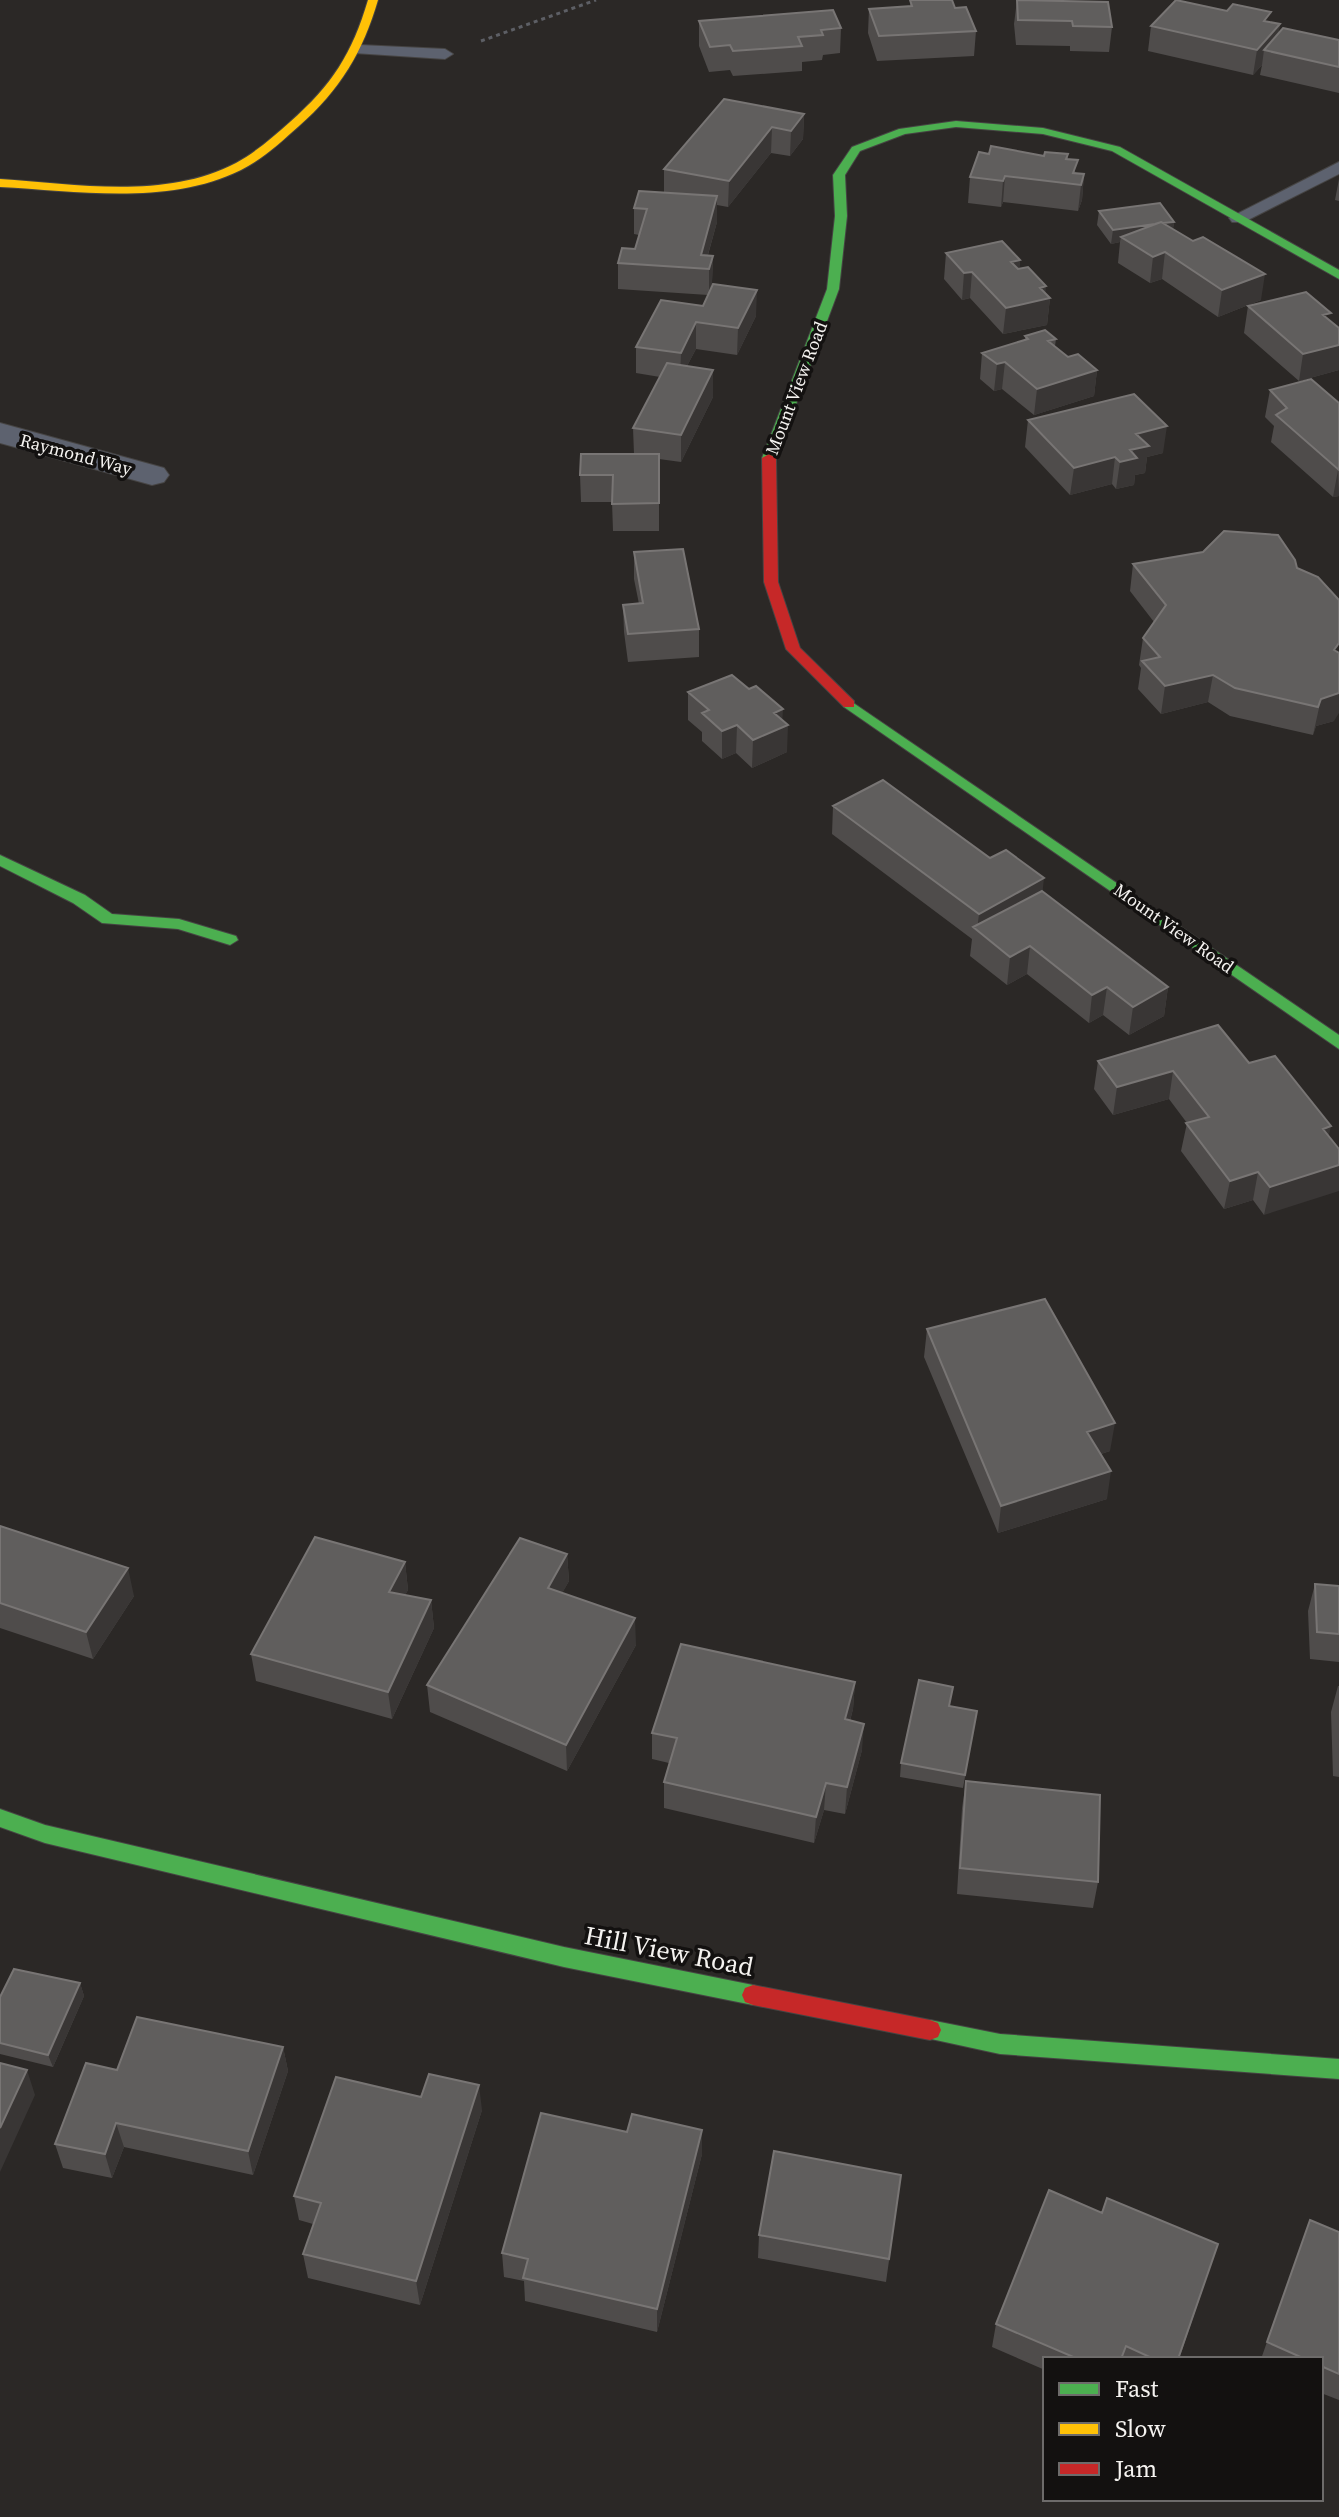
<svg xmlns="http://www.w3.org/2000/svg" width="1339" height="2517" font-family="'Source Serif 4',serif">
<rect width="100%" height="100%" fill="#2b2826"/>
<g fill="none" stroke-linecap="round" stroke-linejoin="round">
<defs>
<path id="lane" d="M360,45L445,49L453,54L445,59L354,53L352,50Z
M1339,162V174L1244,222H1232L1229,218Z"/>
<path id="street" d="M0,423L164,468L169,475L164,482L152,485L0,443Z"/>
<path id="fast" d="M956,121L1043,128L1120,147L1339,270V279L1112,151L1043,134L956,127L905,134L860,151L845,175L847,216L839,289L776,458L774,461H764L762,458L827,289L835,216L833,175L852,147L899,129Z
M849,700L1339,1035V1049L844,707L842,704Z
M0,855L85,895L112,914L179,919L236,936L238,940L230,945L178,929L102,923L73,903L0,866Z
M0,1809L45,1825L564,1947L753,1985L761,1988L764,1995L761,2002L753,2005L564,1967L45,1843L0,1827Z
M930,2020L1000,2034L1339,2059V2079L1000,2054L922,2037L919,2030L922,2023Z"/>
<path id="slow" d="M368,0H378C363,52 340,90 299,126C281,142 263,159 241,170C168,206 78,191 0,187V179C76,184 166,200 236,163C256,152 273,137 290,122C332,85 352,54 368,0Z"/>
<path id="jam" d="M769,454L776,458L778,582L800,648L854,701V707H844L786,649L764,582L762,458Z
M753,1985L930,2020L938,2023L941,2030L938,2037L930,2040L753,2005L745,2002L742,1995L745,1988Z"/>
</defs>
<use href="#lane" stroke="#464443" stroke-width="2"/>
<use href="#street" stroke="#464443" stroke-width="2"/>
<use href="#fast" stroke="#464443" stroke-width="2"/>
<use href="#slow" stroke="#464443" stroke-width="2"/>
<use href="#jam" stroke="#464443" stroke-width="2"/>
<path stroke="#5d5f65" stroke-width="3" stroke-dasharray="4 4" stroke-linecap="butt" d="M481,41L596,0"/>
<use href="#lane" fill="#5d626f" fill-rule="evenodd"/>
<use href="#street" fill="#5d626f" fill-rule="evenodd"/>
<use href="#fast" fill="#4caf50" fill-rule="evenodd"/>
<use href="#slow" fill="#ffc107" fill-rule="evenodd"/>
<use href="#jam" fill="#c62828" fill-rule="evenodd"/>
</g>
<path fill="#4f4c4b" d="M910,0L955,8L976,31L974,56L877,61L868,33L869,9L910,7Z
M1017,0L1112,27L1109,52L1070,51V46L1016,45L1014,24Z
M699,21L841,28L840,53L823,55L822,60L802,62V71L733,76L730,70L709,72L699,46Z
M1269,22L1280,24L1278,34L1339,40V93L1260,75L1262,65L1253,75L1148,51L1151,26Z
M804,114L803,139L790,156L771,153L728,207L717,205V222L708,255L713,256L712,282L710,290L756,316L737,355L696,349L687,366L713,397L681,462L659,459V531H613L612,502H581L580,475L634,454L633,428L660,377L636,373V347L703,306L708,295L618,289V263L635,249L639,235L634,234V208L664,193V169Z
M989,154L1044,156L1068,154V159L1076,173L1084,174L1082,200L1078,211L1003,202L1001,207L968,203L970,177Z
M1339,179V201L1335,200Z
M1099,211L1174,222L1173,229L1261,300L1218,317L1162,279L1150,283L1118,263L1120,242L1111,244L1097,225Z
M946,253L1020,260L1019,269L1050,298L1047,325L1003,334L970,298L962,300L944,279Z
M1248,306L1329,320L1339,345V370L1299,381L1244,333Z
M1025,336L1056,339L1055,346L1068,357L1097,370L1094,396L1034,415L1002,389L994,391L980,379L982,353L1025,340Z
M1270,390L1339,403V496L1333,497L1271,442L1274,426L1265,417Z
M1028,420L1163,453L1147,457L1145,473L1135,475L1134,485L1116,489L1112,484L1070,495L1025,447Z
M634,552L699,629V657L628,662L624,632L623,605L639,604L634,579Z
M1203,552L1334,721L1316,726L1313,735L1230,716L1208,702L1161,714L1138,689L1141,668L1139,665L1143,638L1154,622L1130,591L1133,564Z
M688,692L782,720L787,752L752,768L736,753L722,759L702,741V732L688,720Z
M833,806L990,858L1042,891L1168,987L1164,1016L1129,1035L1103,1015L1089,1023L1027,974L1007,985L970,956L972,939L832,834Z
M1098,1061L1249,1063L1331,1126L1264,1215L1253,1200L1224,1209L1181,1151L1187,1123L1169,1099L1113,1115L1094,1089Z
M927,1329L1110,1451L1101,1454L1107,1499L998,1533L924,1357Z
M0,1526L134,1596L93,1659L0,1628Z
M567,1554L569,1581L562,1593L636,1645L567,1771L430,1712L427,1685Z
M405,1562L408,1590L405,1595L431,1600L434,1628L392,1719L256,1681L251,1654Z
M1315,1584L1339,1586V1662L1310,1659L1308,1611Z
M855,1682L853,1709L850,1721L862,1750L845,1814L824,1810L814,1843L664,1808V1782L669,1763L652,1759V1733Z
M1338,1686H1339V1777L1333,1776L1331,1712Z
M950,1706L977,1711L963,1788L900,1777L901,1763Z
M966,1781L1098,1882L1093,1908L957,1894L962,1808Z
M80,1983L84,1996L53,2067L0,2054V1997Z
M283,2047L288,2071L253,2175L124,2147L112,2178L63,2168L55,2144L117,2070Z
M482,2110L420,2305L308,2278L303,2254L313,2224L299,2220L294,2196Z
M702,2154L657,2332L525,2301L524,2281L504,2277L502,2253Z
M901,2175L886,2282L758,2258L759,2235Z
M1102,2213L1210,2268L1179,2359H1045V2370L992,2347L996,2324Z
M1310,2220L1339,2232V2400L1321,2393V2359H1261Z"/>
<path fill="#393635" d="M1280,24L1276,49L1264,50L1262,65L1253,75L1257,50Z
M804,114L803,139L790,156L791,131Z
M772,127L771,153L728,207L729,181Z
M1084,174L1082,200L1078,211L1081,185Z
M1005,176L1003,202L1001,207L1003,181Z
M717,196V222L704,268L701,255Z
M1174,222L1172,235L1121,237L1120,242L1111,244L1113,230Z
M1165,252L1162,279L1150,283L1153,257Z
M713,256L712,282L709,295V269Z
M1020,260L1018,286L1011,262Z
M972,272L970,298L962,300L964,273Z
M1265,274L1261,300L1218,317L1222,290Z
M1046,286L1045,299L1050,298L1047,325L1003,334L1006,308L1040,288Z
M757,290L756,316L737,355L738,328Z
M696,322V349L680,379L681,353Z
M1339,345V370L1299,381L1303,354Z
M1005,362L1002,389L994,391L997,364Z
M713,370V397L681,462V435Z
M1097,370L1094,396L1034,415L1037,389Z
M1167,426L1163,453L1147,457L1145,473L1135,475L1134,485L1116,489L1120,462L1130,450L1136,434Z
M1115,457L1112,484L1070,495L1074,468Z
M1338,470L1339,496L1333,497Z
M1213,675L1208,702L1161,714L1165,686Z
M1339,693V713L1334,721L1316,726L1313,735L1321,699Z
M783,709L782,727L788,725L787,752L752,768L753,740L774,713Z
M737,725L736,753L722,759V731Z
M1044,878L1041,906L977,930L979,914Z
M1030,946L1027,974L1007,985L1010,957Z
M1107,987L1103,1015L1089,1023L1092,995Z
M1168,987L1164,1016L1129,1035L1133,1007Z
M1173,1071L1169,1099L1113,1115L1117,1087Z
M1331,1126L1325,1154L1323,1129Z
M1339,1165V1191L1264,1215L1270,1187Z
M1258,1172L1253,1200L1224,1209L1230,1181Z
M1115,1423L1110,1451L1082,1460L1087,1432Z
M1111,1471L1107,1499L998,1533L1001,1506Z
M567,1554L569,1581L550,1615L548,1588Z
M405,1562L408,1590L392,1619L389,1592Z
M128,1568L134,1596L93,1659L86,1632Z
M431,1600L434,1628L392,1719L388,1692Z
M635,1618L636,1645L567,1771L566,1745Z
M855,1682L853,1709L843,1746L845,1719Z
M864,1724L862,1750L845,1814L847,1787Z
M826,1783L824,1810L814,1843L816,1817Z
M80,1983L84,1996L53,2067L48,2055Z
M283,2047L288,2071L253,2175L248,2151Z
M27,2070L35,2095L0,2172V2128Z
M479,2085L482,2110L420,2305L416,2281Z
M116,2123L124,2147L112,2178L105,2154Z
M702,2130V2154L657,2332V2309Z"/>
<path fill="#605e5d" stroke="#787574" stroke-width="2" d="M910,0H952L955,8L966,7L976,31L879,36L869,9L912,6Z
M1017,0L1108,2L1112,27L1073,26L1072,21L1018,20Z
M1176,0L1227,11L1233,4L1271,12L1264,21L1280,24L1257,50L1151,26Z
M833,10L841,28L821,30L823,35L798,37L802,46L733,51L730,45L710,47L699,21Z
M1283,28L1339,40V67L1264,50Z
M724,99L804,114L791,131L772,127L729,181L664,169Z
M991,146L1044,156L1045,152L1068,154L1066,159L1078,160L1073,173L1084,174L1081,185L1005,176L1003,181L970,177L979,152L989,154Z
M639,191L717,196L701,255L713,256L709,269L618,263L622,248L635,249L647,209L634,208Z
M1160,203L1174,222L1163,223L1161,222L1155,224L1113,230L1099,211Z
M1161,222L1193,241L1203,237L1265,274L1222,290L1165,252L1153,257L1121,237Z
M1002,241L1020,260L1011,262L1018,269L1028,267L1046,286L1040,288L1050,298L1006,308L972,272L964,273L946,253Z
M713,284L757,290L738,328L696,322L681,353L636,347L661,300L703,306Z
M1306,292L1331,313L1323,315L1339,328V345L1303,354L1248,306Z
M1045,330L1056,339L1048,341L1068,357L1078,354L1097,370L1037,389L1005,362L997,364L982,353L1028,339L1025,336Z
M667,363L713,370L681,435L633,428Z
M1311,379L1339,403V470L1276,415L1287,408L1270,390Z
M1134,394L1167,426L1136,434L1149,446L1130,450L1137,458L1120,462L1115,457L1074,468L1028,420Z
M581,454H659V503L612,504L613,475H580Z
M1224,531L1278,535L1295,560L1297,568L1318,577L1339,600V643L1334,650L1339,653V693L1321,699L1318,707L1235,688L1213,675L1165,686L1142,661L1160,657L1143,638L1166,605L1133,564L1203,552Z
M683,549L699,629L628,634L623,605L643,603L634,552Z
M732,675L749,689L756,686L783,709L774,713L788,725L753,740L737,725L722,731L702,713L709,710L688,692Z
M883,780L990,858L1006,850L1044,878L979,914L833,806Z
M1042,891L1168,987L1133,1007L1107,987L1092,995L1030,946L1010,957L973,927Z
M1218,1025L1249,1063L1275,1056L1331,1126L1323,1129L1339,1149V1165L1270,1187L1258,1172L1230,1181L1186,1123L1209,1117L1173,1071L1117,1087L1098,1061Z
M1045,1299L1115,1423L1087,1432L1111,1471L1001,1506L927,1329Z
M0,1526L128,1568L86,1632L0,1603Z
M315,1537L405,1562L389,1592L431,1600L388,1692L251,1654Z
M520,1538L567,1554L548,1588L635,1618L566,1745L427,1685Z
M1315,1584L1339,1586V1634L1317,1632Z
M681,1644L855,1682L845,1719L864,1724L847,1787L826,1783L816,1817L664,1782L677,1738L652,1733Z
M919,1680L953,1687L949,1706L977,1711L965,1775L901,1763Z
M966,1781L1100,1795L1098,1882L960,1868Z
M14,1969L80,1983L48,2055L0,2043V1997Z
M137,2017L283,2047L248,2151L116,2123L105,2154L55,2144L86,2063L117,2070Z
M0,2063L27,2070L0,2128Z
M429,2074L479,2085L416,2281L303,2254L321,2203L294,2196L336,2077L421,2097Z
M541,2113L627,2132L632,2114L702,2130L657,2309L523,2278L528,2259L502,2253Z
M774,2151L901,2175L889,2259L759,2235Z
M1049,2190L1102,2213L1107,2198L1218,2244L1178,2359H1154L1126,2346L1121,2359H1078L996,2324Z
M1310,2220L1339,2232V2374L1321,2366V2359H1305L1267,2342Z"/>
<g text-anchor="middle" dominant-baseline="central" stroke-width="7" stroke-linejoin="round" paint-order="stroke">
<g font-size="18" fill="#f5f3f0" stroke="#131110">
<text transform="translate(796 388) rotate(-69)">Mount View Road</text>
<text transform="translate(76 454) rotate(15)">Raymond Way</text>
<text transform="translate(1174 928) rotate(35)">Mount View Road</text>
</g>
<g font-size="26" fill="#f5f3f0" stroke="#131110">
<text transform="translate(669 1951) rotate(11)">Hill View Road</text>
</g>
</g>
<rect x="1043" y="2357" width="280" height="144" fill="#131110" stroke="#6d6b6a" stroke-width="2"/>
<rect x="1059" y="2383" width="40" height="12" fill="#4caf50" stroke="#6d6b6a" stroke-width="2"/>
<text x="1115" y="2397" font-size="24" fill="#f5f3f0">Fast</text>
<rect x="1059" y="2423" width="40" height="12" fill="#ffc107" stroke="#6d6b6a" stroke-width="2"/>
<text x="1115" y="2437" font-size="24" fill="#f5f3f0">Slow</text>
<rect x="1059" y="2463" width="40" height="12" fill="#c62828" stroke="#6d6b6a" stroke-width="2"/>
<text x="1115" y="2477" font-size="24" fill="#f5f3f0">Jam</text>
</svg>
